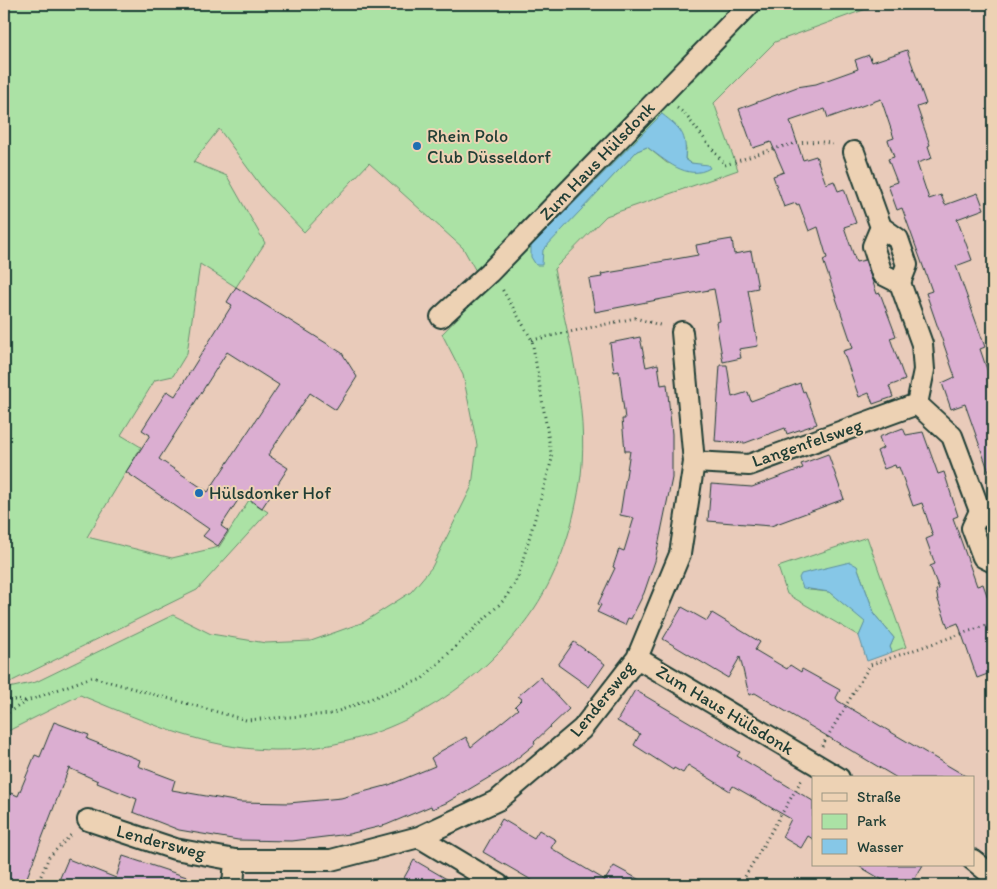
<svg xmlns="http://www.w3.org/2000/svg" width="997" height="889" font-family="Itim,sans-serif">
<rect width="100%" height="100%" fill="#e9cbba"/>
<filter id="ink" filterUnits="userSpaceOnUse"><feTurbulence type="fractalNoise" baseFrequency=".02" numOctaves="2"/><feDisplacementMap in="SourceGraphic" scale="10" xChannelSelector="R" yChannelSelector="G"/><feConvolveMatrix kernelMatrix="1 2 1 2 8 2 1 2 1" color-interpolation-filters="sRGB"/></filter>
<g filter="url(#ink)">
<path fill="#abe2a5" stroke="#65906c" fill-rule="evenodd" d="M4,4H738L477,273L463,248L369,163L304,232L264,190L219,129L193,162L227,176L265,243L236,287L200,264L187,353L173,376L155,380L121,435L141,447L87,537L172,558L219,547L249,500L268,512L197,590L4,685Z
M766,4H880L775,42L714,103L738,170L606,216L554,269C567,335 589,407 581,475C575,521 560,570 534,609C471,702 358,762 244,748C186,741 134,717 80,695L4,733V689L36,682L173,615L211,634L266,643L311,641L364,622L411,592L432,567L472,486L477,445L463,375L442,334L688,78L692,81ZM662,115L686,148L685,159L691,163L703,166L667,163L647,147L637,151L542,250L541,257L531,246Z
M867,537L906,647L892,652L890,647L894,638L875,615L857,566L810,590L829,592L866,622L859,636L787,594L778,567Z"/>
<path fill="#86c7e7" stroke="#5d909f" d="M662,114C681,129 687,133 685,159L691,163L708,165L710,168C687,182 664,159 647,147L637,151L543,250L542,265H536L531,257V246Z
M850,562L857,566L875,615L894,638L890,647L892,652L867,661L859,636L865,622L829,592L803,588L799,578L801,574Z"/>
<path fill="#dbaed1" stroke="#1f3d34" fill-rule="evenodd" d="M907,50L926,104L917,107L930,145L928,146L932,158L917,163L929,199L941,195L945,205L978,193L984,209L957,219L972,260L956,266L985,347L980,349L993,387V477L991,478L965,404L951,409L942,383L955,377L926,293L932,291L902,208L897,210L888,185L897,182L888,159L894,157L888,140L894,138L881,99L828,118L825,109L790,121L803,160L816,156L826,184L834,181L838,191L844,189L856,223L844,227L856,262L865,260L877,294L880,293L896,336L890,338L905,380L889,386L893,397L873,404L869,393L859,397L843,351L853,348L823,260L827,258L818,227L809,231L799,204L797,205L796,203L784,207L773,176L784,172L771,142L753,148L739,109L797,87L816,84L858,69L855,60L869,55L872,62Z
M732,239L734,254L751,251L758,288L748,290L758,346L739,349L741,358L723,362L716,322L720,321L714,289L595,312L589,279L602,277L601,274L625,270V268L698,255L696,245Z
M236,287L342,353L357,377L336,410L310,393L268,455L288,468L262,508L242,494L221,526L228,531L218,546L203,536L209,529L126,472L150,435L142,430L167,391L175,396L232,305L227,302ZM227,352L279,385L208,492L159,459Z
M640,337L646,367L658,364L661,385L667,384L672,434V478L655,561L644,593L631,619L628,618L625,625L597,612L601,605L598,604L615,568L613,567L619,549L624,551L634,518L620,515L630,451H625L622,419H625L619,371L614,372L610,343Z
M720,365H727L732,397L748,392L751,401L800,383L803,392L805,391L817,424L787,434L785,428L745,443L715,441Z
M903,428L906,435L923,432L938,474L944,472L958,516L953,518L977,586L983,584L993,612V672L977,678L958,623L948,627L938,600L936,590L939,589L930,566L935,564L926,539L933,536L922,503L913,506L899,467L896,468L895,465L884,469L877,451L883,448L879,437Z
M828,454L844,499L771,526L708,521L711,484L752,487L803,468L801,464Z
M682,607L707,621L712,613L760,642L755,650L787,669L790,665L801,672L802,669L840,690L836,698L838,701L969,778H897L755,693L749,695L740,657L728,678L663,639Z
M574,642L605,664L589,687L558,665Z
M540,677L569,709L534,742L535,744L505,768L446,803L432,809L431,806L386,825L349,834L292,841L238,840L179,830L133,812L137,799L97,783L98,781L69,768L24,885H4V812L11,793L18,796L35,755L40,757L54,722L89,735L87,739L140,760L138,766L175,780L172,790L240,802L289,803L341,798L389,785L435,766L431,758L441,751L466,737L471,747L518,709L515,706L522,699L518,696Z
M635,690L740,752L737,756L813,801V839L808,836L801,848L782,837L791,819L733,786L730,791L688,765L683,773L674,768L673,770L634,745L640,734L617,721Z
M502,819L534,838L539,830L556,840L551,848L605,880L614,866L649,885H540L483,852Z
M123,856L202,882V885H57L68,859L116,878Z
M414,860L457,885H400Z
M857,865H923L911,885H891Z"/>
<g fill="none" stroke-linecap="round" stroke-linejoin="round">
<defs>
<path id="minor" d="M854,152L881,227L898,239L907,265L900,283L922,344L924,370L917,404L952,436L980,511L993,519
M881,227L873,246L882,274L900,283
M441,317L489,273L750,4
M694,462L749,465L917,404
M980,511L972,528L983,557L993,562
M637,658L839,778
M88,820L175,849L235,860H331L419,837L498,800L582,729L637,658L680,554L694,462L682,332
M419,837L499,885
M973,860L993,876
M233,885L235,860"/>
</defs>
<use href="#minor" stroke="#1f3d34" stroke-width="24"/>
<path stroke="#1f3d34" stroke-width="3" stroke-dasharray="1 4" stroke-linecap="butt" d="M677,108L684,113L725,165C755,156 806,133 835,145
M532,340L635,318L663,326
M4,699L26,701
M4,715L27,701L92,677L246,720L331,714L422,679L505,599L518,577L552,459L532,340L502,289
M822,746L870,665L993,623
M37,885L49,857L73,833
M740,885L802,779"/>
<use href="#minor" stroke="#edd2b4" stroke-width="20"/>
</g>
</g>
<g fill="#1f6fb2" stroke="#edd2b4" stroke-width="2">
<circle cx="417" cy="146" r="5"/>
<circle cx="199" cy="493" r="5"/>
</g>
<g text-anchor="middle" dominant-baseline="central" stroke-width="4" stroke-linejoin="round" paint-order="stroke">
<g font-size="18" fill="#1f3d34" stroke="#edd2b4" text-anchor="start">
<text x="427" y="136">Rhein Polo<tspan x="427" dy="21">Club Düsseldorf</tspan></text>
<text x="209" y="493">Hülsdonker Hof</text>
</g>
<g font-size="18" fill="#1f3d34" stroke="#edd2b4">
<text transform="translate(597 161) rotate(-46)">Zum Haus Hülsdonk</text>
<text transform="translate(807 443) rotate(-19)">Langenfelsweg</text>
<text transform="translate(602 699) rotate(-51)">Lendersweg</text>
<text transform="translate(725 710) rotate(31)">Zum Haus Hülsdonk</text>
<text transform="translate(161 842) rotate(15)">Lendersweg</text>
</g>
</g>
<rect width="997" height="889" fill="none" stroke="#edd2b4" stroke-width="20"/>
<rect x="10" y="10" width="977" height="869" fill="none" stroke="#1f3d34" stroke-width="2" filter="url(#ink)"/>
<rect x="812" y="776" width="162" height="90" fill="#edd2b4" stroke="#9b9681"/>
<rect x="822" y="793" width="25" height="8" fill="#edd2b4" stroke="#9b9681"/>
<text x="857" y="802" font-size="15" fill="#1f3d34">Straße</text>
<rect x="822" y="814" width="25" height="15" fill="#abe2a5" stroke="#9b9681"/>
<text x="857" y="826" font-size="15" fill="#1f3d34">Park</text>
<rect x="822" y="839" width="25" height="15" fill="#86c7e7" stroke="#9b9681"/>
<text x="857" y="852" font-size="15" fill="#1f3d34">Wasser</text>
</svg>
